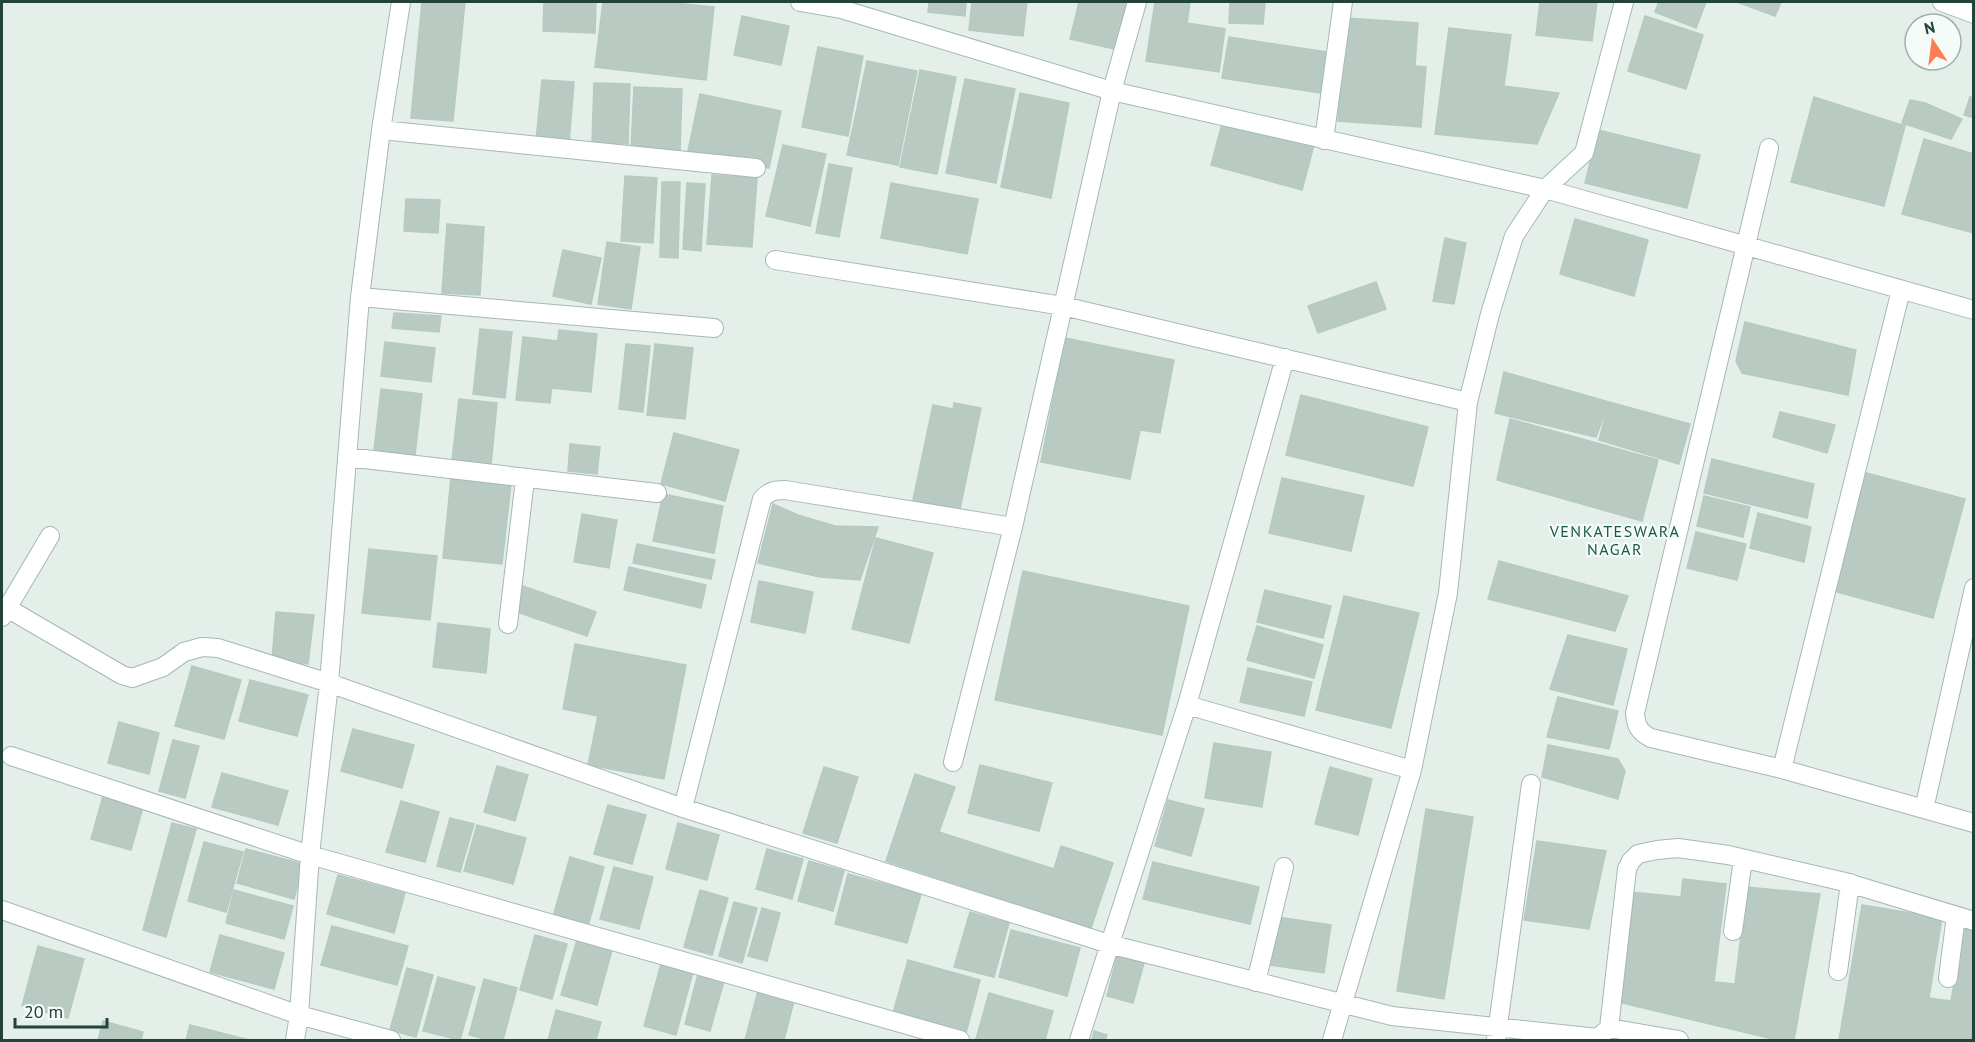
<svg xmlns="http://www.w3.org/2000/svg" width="1975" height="1042" font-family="'PT Sans',sans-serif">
<rect width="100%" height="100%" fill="#e4efea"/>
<path fill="#b9cac3" stroke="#b5cac1" stroke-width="1.5" d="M422,2H465L453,121L411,118Z
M544,2H596L595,33L543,31Z
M603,2H663L714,7L706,80L595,67Z
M929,2H966L965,16L928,12Z
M972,2H1027L1023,36L969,30Z
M1079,2H1130L1119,50L1070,39Z
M1155,2H1190L1187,23L1225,29L1219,72L1146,61Z
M1230,2H1265L1263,24L1229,23Z
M1540,2H1597L1592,41L1536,35Z
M1659,2H1706L1696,28L1655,12Z
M1737,2H1781L1775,16Z
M742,16L789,26L781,65L734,55Z
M1645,16L1703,35L1686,89L1628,71Z
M1346,18L1418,23L1415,66L1426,67L1421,127L1338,121Z
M1449,28L1511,35L1504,86L1559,93L1537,144L1435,134Z
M1229,37L1326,52L1320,93L1222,78Z
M818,47L863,56L848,136L802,127Z
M867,61L917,71L898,165L847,155Z
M920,70L956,77L937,174L900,167Z
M965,79L1015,89L996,183L946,173Z
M542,80L574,82L569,144L536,141Z
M594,83L630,84L628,144L592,142Z
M634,87L682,89L680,151L631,150Z
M1020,93L1069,103L1051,198L1001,187Z
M700,94L781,111L769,168L688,151Z
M1814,97L1905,126L1884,206L1791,182Z
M1970,97L1974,98V118L1964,115Z
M1910,100L1925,103L1962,119L1951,139L1902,123Z
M1223,120L1314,145L1302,190L1211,165Z
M1598,130L1700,155L1687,208L1585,183Z
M1924,139L1974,154V233L1902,214Z
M783,145L826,154L810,226L766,216Z
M829,164L852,168L839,237L816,233Z
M712,175L757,178L752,247L707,244Z
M625,176L657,178L653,243L621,241Z
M662,182H680L678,258L660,257Z
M687,183L705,184L701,251L683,249Z
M891,183L978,199L967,254L881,238Z
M406,199L440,200L438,233L404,231Z
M1575,219L1648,240L1634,296L1560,274Z
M447,224L484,227L480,295L442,293Z
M1445,238L1466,243L1454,304L1433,301Z
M607,242L640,247L631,309L598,304Z
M563,250L601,258L591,304L553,296Z
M1376,282L1386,309L1318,333L1308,306Z
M394,313L441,316L439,332L392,328Z
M1745,322L1856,350L1848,395L1742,373L1736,361Z
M480,329L512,332L505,398L473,394Z
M559,330L597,334L591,392L552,388Z
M523,337L557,341L550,403L516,400Z
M1065,338L1174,360L1160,433L1140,430L1130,479L1041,462Z
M385,342L435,348L431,382L381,376Z
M626,344L650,346L643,412L619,409Z
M655,344L693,348L685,419L647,415Z
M1504,372L1609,402L1596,437L1495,413Z
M381,389L422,394L415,455L374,450Z
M1301,395L1428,427L1413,486L1286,455Z
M459,399L497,403L491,465L452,461Z
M1609,402L1690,424L1679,464L1599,440Z
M954,403L981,408L960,509L913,500L933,405L953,409Z
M1780,412L1835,425L1827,453L1773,437Z
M1510,419L1658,460L1642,521L1497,480Z
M674,433L739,450L725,501L661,484Z
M570,444L600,447L597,474L568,471Z
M1712,459L1814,484L1807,518L1704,493Z
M1859,471L1965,499L1933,618L1826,589Z
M451,478L511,484L502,564L443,558Z
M1282,478L1364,496L1351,551L1269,533Z
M663,494L723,506L714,553L653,541Z
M1704,496L1750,507L1743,537L1697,526Z
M773,504L798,515L835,526L878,527L860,580L820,577L758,563Z
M1758,513L1811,527L1804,562L1750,548Z
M582,514L617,520L609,568L574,562Z
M1696,532L1746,544L1737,580L1687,568Z
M876,538L933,553L909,643L852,629Z
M637,544L715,560L711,579L633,563Z
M369,549L437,556L430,620L362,613Z
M1499,561L1628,596L1615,631L1488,599Z
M629,567L706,585L701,608L624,590Z
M1023,571L1189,606L1162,735L995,700Z
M759,581L813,592L805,633L751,622Z
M520,585L596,612L587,636L511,610Z
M1265,590L1331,606L1323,638L1257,622Z
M1344,596L1419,613L1391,728L1316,710Z
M276,612L314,615L308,664L272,660Z
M438,623L490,629L486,673L433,667Z
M1257,626L1323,645L1314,678L1247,660Z
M1568,635L1627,649L1613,705L1550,689Z
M575,644L686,665L664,779L588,765L598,716L563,709Z
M192,666L241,680L224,739L175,726Z
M1248,668L1312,682L1304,716L1240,702Z
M250,680L308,695L297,736L239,721Z
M1558,697L1618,711L1609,749L1547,737Z
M119,722L159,733L149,774L108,763Z
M353,729L414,745L402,788L341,771Z
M173,740L199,746L185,798L159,791Z
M1214,743L1271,752L1262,807L1205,798Z
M1548,745L1618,759L1625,771L1618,799L1542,777Z
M980,765L1052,783L1039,831L968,813Z
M497,766L528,775L515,821L484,812Z
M824,767L858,777L837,843L803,833Z
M1330,767L1372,779L1358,835L1315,824Z
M222,773L288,791L278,825L212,807Z
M915,774L955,787L939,832L1054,869L1061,846L1113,863L1091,928L886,861Z
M103,796L143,807L131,850L91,839Z
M1168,800L1204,809L1191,856L1155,846Z
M401,801L439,812L425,862L386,852Z
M608,805L646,815L632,864L594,854Z
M1426,809L1473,817L1444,999L1397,991Z
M450,818L474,824L460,872L437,866Z
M172,823L196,829L166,937L143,930Z
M678,823L719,835L707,880L666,869Z
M477,825L526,838L513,884L464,871Z
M1537,841L1606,851L1589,929L1524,920Z
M204,842L243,852L226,912L188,901Z
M246,849L303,864L294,899L237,883Z
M767,849L803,859L792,899L756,889Z
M570,857L604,867L587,930L552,920Z
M809,861L844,871L833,911L798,901Z
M1153,862L1259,887L1250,924L1143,899Z
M614,867L653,877L639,929L600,919Z
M848,874L921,894L907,943L835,924Z
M338,875L405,893L394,933L327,914Z
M1683,879L1726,884L1714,982L1735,984L1747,887L1820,894L1794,1040H1777L1618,1002L1631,892L1681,897Z
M234,890L293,906L284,939L226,923Z
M700,890L728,898L712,955L684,947Z
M734,902L757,908L742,963L719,956Z
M1862,905L1942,918L1929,998L1951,1001L1963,929L1974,931V1040H1839Z
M762,908L780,913L767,961L748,956Z
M970,912L1009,923L994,977L954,967Z
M1277,917L1331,925L1324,973L1270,965Z
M332,926L408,946L397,985L321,965Z
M1011,930L1080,948L1067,996L999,977Z
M220,935L284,953L274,989L210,972Z
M535,935L567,944L552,999L520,990Z
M577,940L612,950L597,1005L561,995Z
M38,946L84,959L68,1018L22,1006Z
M1117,956L1144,963L1133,1003L1107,996Z
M908,960L980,980L966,1033L893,1013Z
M661,964L693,972L676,1035L644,1026Z
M407,968L433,975L416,1037L390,1030Z
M698,974L724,981L710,1031L685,1024Z
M438,977L475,987L460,1040L423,1031Z
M484,979L517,988L503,1040H489L469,1035Z
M758,991L794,1001L784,1040H745Z
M989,993L1053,1011L1045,1040H982L976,1039Z
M556,1010L601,1022L596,1040H548Z
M103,1021L143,1032L141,1040H98Z
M190,1025L249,1040H186Z
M1094,1031L1107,1035L1105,1040H1092Z"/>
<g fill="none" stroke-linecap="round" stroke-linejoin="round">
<defs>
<path id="minor" d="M1942,2L1974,14
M381,130L756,168
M1324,140L1343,2
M1769,148L1635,713C1636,726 1639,732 1651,738L1782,769L1974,823
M775,260L1063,306L1468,402
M360,297L714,328
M347,457L657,493
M7,608L122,675L132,678L163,667L184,652L202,647L218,648L329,683L683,808L1109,944L1392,1016L1598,1038L1609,1028L1679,1040
M2,617L50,536
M508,624L525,479
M1187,705L1412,770
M11,756L310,855L960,1040
M953,762L1013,527L1112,91L1137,2
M1782,769L1901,290
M683,808L762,499C769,491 775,490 785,490L1013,527
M1924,809L1974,588
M2,910L299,1015L391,1040
M1733,931L1743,859
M1838,971L1850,883
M1948,978L1956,916
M1256,982L1284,867
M1609,1028L1627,869L1631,861L1638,854L1657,850L1678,848L1728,855L1845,882L1974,921
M295,1040L299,1015L310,855L329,683L360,297L381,130L401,2
M1079,1040L1187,705L1285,358
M1332,1040L1412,770L1448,593L1468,402L1490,314L1514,236L1545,189L1974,310
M1496,1040L1531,784"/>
<path id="secondary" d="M800,2L841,9L1112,91L1545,189L1584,153L1624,2"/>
</defs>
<use href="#minor" stroke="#a6b8b2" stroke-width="20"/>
<use href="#secondary" stroke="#a1bcb3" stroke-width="20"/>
<use href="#minor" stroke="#fff" stroke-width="18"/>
<use href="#secondary" stroke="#fff" stroke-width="18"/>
</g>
<g text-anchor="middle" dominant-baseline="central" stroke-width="4.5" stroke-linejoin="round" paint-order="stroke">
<g font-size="16" letter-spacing="1.5" fill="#1a5949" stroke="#f5fbf8">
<text x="1615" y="531">VENKATESWARA<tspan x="1615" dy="18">NAGAR</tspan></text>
</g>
</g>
<rect width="1975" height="1042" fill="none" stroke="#21433a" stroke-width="6"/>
<g transform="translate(1933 42) rotate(347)"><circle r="28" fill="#f5fbf8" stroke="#a0b1ac" stroke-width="1.5"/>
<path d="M0-4.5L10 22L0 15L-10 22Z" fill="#ff7d52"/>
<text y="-9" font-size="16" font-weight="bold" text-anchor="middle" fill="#21433a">N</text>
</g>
<path d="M15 1018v9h92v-9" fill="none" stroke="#21433a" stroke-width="3"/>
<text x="24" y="1018" font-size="18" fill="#21433a" stroke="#f5fbf8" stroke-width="4.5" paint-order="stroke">20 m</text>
</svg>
